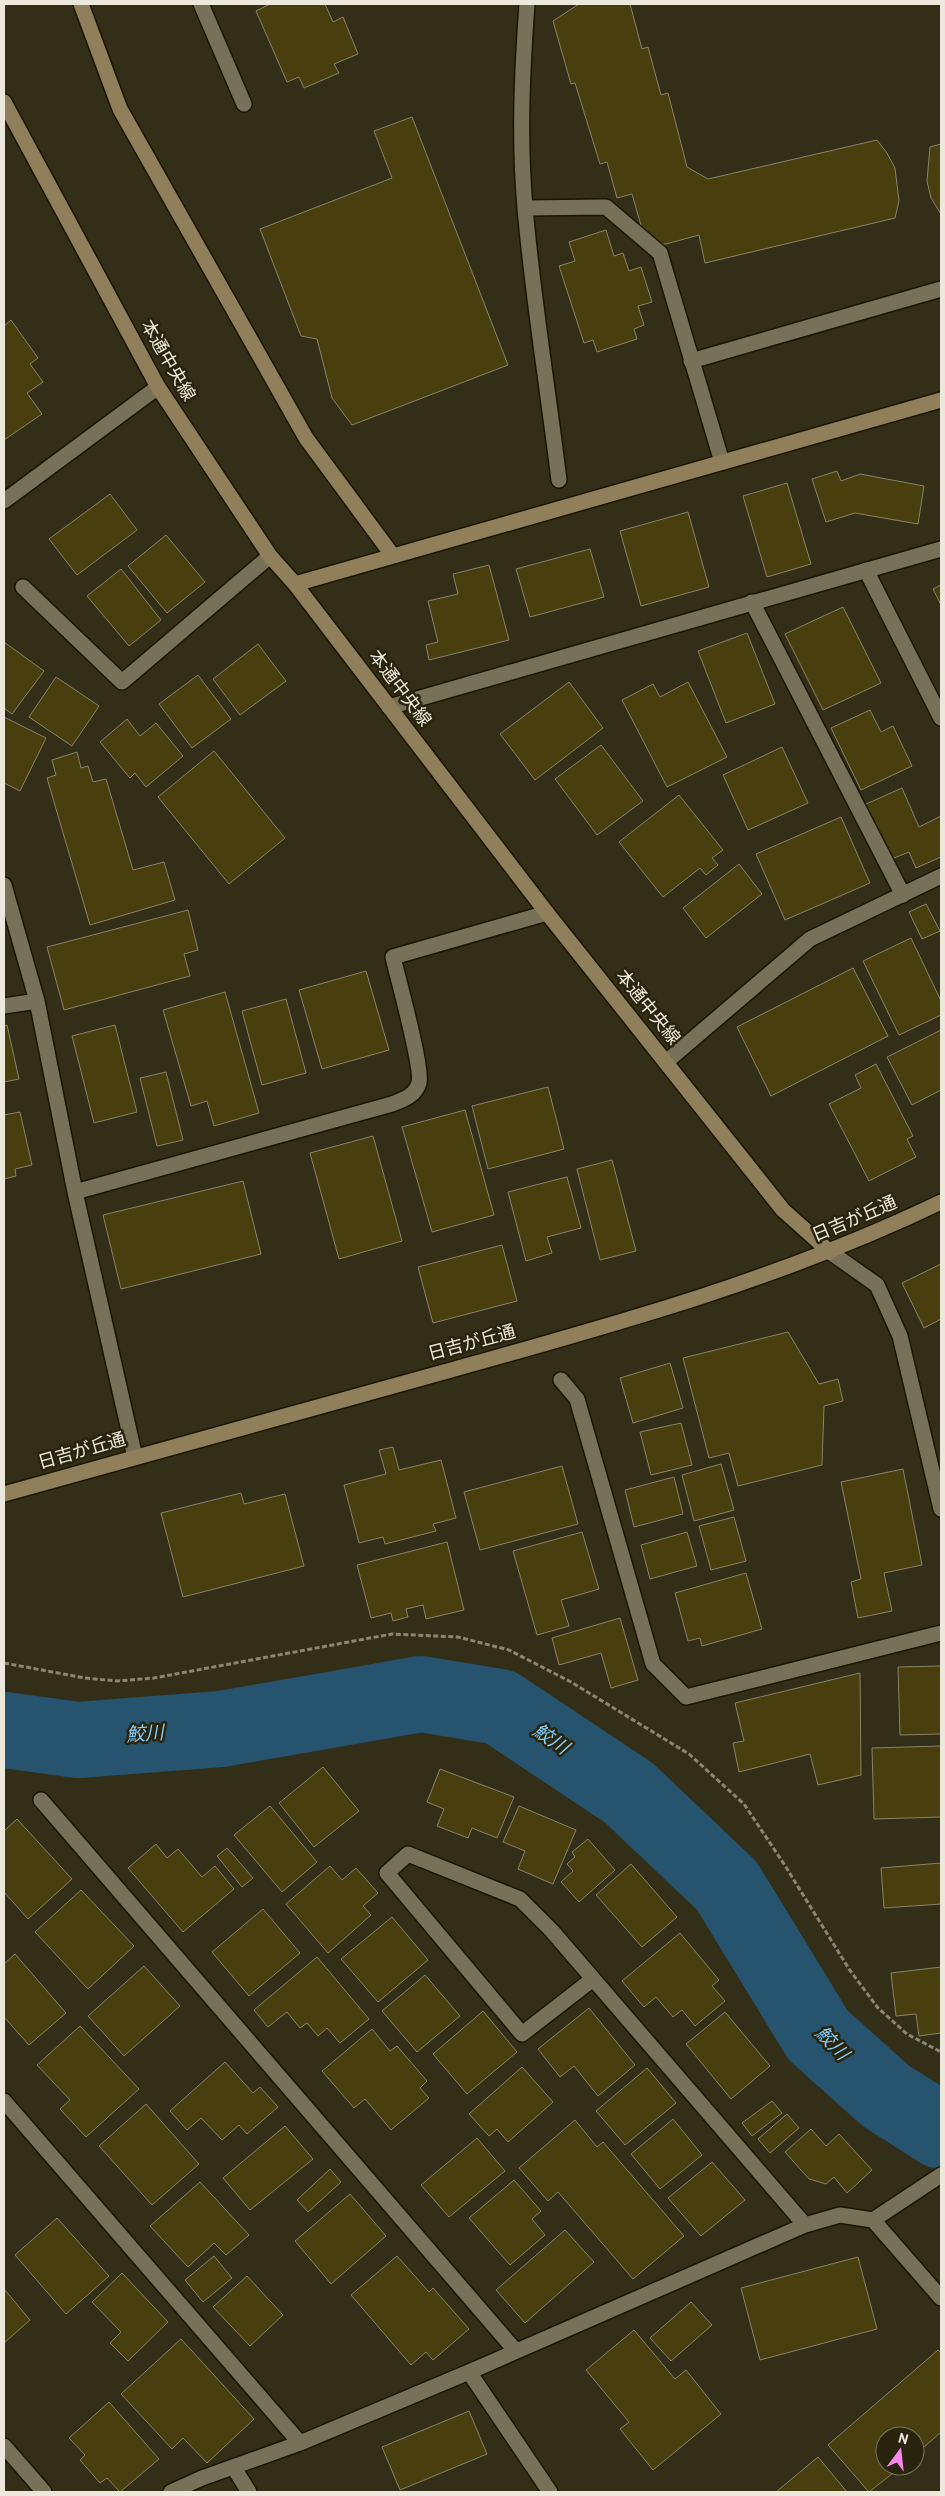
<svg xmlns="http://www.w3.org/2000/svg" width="945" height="2496" font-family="Overpass,'Noto Sans JP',sans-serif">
<rect width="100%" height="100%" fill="#332e18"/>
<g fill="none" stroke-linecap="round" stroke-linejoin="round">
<path stroke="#26536d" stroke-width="76" d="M4,1730L78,1740L221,1729L421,1694L500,1707L629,1793L727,1886L818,2035L886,2096L941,2131"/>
</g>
<path fill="#493e0e" stroke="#89836a" d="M270,4H325L333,22L343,17L358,54L334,64L339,73L304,88L299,77L287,82L256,11Z
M579,4H630L642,49L648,47L661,95L668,93L687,167L708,179L877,140L887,153L895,168L899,201L895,218L705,263L699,235L666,244H656L644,236L632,194L617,198L607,162L600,164L575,83L571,84L553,21Z
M412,117L508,365L352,425L332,398L317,339L301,336L260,229L392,178L374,131Z
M941,144V214L931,198L927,181L930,147Z
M606,230L614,256L623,253L629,271L641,267L652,302L638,306L644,325L634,329L637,339L597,352L593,340L584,343L559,266L575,261L569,242Z
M11,320L38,358L30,364L43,382L27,393L42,414L4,440V326Z
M837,471L841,481L860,474L924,486L918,524L855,513L826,522L812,479Z
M787,483L811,564L767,577L743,496Z
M110,494L137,530L77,575L49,539Z
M688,512L709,587L641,606L620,531Z
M166,535L205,582L167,613L128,566Z
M590,549L604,597L530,617L516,569Z
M489,565L509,640L429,660L426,645L438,642L428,601L458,594L453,574Z
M121,569L161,620L129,646L87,596Z
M941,585V605L933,589Z
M843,607L881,683L823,710L785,634Z
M747,633L775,704L726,723L698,651Z
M4,642L44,671L12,714L4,708Z
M258,644L286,681L240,715L213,679Z
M198,675L231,719L192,748L159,704Z
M56,677L99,706L72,746L29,717Z
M569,682L603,728L535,780L500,734Z
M688,682L727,757L667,787L622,700L653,684L660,697Z
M870,710L881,732L893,726L912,766L861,790L831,728Z
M4,717L46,738L20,791L4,783Z
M127,719L140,736L156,723L183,756L146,787L135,773L130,778L100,742Z
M601,745L643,801L597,835L555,779Z
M782,747L808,803L748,830L723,775Z
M214,751L285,838L229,884L158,797Z
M77,752L81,768L88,766L93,782L106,779L133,870L164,862L175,900L90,925L47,778L56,775L52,760Z
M902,788L919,827L941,816V857L916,868L909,852L889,860L864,805Z
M679,795L723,850L712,858L718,865L706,875L700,868L663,897L619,842Z
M841,817L870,883L785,920L756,854Z
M739,864L762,894L706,938L683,908Z
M926,904L940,931L922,939L909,912Z
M188,910L198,950L184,954L190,976L64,1010L47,947Z
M911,938L941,1001V1015L899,1035L863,961Z
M853,968L888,1036L771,1096L737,1027Z
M366,971L389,1050L322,1069L299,990Z
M225,992L259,1113L214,1126L207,1101L191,1106L163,1010Z
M286,999L306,1073L262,1085L242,1011Z
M7,1025L19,1079L4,1082V1026Z
M115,1025L137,1112L94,1123L72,1036Z
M941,1030V1090L912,1105L887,1057Z
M876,1064L913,1136L907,1139L916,1157L869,1181L829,1104L861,1088L855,1075Z
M166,1072L183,1140L157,1146L140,1078Z
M548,1087L564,1149L488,1169L472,1106Z
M465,1110L494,1215L432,1232L402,1127Z
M20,1112L32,1165L15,1169L16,1176L4,1179V1115Z
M373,1136L402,1241L339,1259L310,1153Z
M612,1160L636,1251L600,1260L577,1169Z
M567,1177L581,1228L547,1237L552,1253L526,1261L508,1192Z
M243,1181L261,1254L121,1289L103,1215Z
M502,1245L517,1301L433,1323L418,1267Z
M941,1264V1319L924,1328L902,1283Z
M788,1332L819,1384L838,1379L843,1401L824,1406L822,1465L738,1486L729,1453L709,1458L683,1358Z
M670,1363L683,1408L633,1423L620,1378Z
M681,1423L692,1465L651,1475L640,1432Z
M393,1447L399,1470L441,1460L456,1518L433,1524L436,1531L385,1544L383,1537L359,1543L344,1485L386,1474L379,1450Z
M721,1464L734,1510L694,1521L682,1475Z
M562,1466L578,1524L480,1550L464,1492Z
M903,1469L922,1565L884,1573L892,1611L858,1618L851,1582L861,1579L841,1482Z
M674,1477L683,1514L634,1527L625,1490Z
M241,1493L244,1504L285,1494L304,1566L183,1597L161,1513Z
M734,1517L746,1561L711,1570L699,1526Z
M582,1532L599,1589L561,1600L569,1626L537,1635L513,1551Z
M687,1532L697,1566L650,1579L641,1545Z
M447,1542L464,1610L426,1619L423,1605L406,1609L408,1617L393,1621L391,1613L371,1618L357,1565Z
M746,1573L762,1629L702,1646L700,1638L688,1641L675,1593Z
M620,1618L638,1680L611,1688L601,1653L559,1665L552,1638Z
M941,1666V1734L900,1735L898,1667Z
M860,1673L861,1775L818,1785L810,1754L739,1772L733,1743L744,1741L735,1703Z
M941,1746V1817L874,1819L872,1748Z
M323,1767L359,1811L314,1847L279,1803Z
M440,1769L514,1797L497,1838L472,1828L468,1838L437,1826L444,1809L427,1802Z
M270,1806L317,1862L282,1892L234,1835Z
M519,1806L576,1830L553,1884L518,1869L525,1851L503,1842Z
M17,1819L72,1879L28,1919L4,1892V1831Z
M588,1839L615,1870L579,1902L561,1882L573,1871L567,1864L575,1857L572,1852Z
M156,1844L167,1858L178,1849L202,1877L215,1866L234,1889L183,1932L128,1868Z
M227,1848L253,1878L242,1887L217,1856Z
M941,1863V1904L884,1908L881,1868Z
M631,1864L677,1917L642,1947L596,1895Z
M330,1866L342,1880L356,1868L378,1893L363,1906L371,1915L328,1953L286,1904Z
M81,1890L134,1946L88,1989L35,1932Z
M263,1909L300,1953L249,1996L212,1952Z
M392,1917L428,1960L378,2002L341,1959Z
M680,1933L719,1980L712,1986L725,2001L695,2026L682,2010L673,2017L656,1997L644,2007L622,1981Z
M15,1954L66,2013L29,2045L4,2017V1964Z
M317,1957L369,2019L340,2043L327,2028L318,2036L307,2023L300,2028L287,2012L268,2027L254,2010Z
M144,1966L180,2006L124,2056L88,2016Z
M941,1967V2033L919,2036L916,2014L896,2016L891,1973Z
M425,1975L460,2016L417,2052L382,2011Z
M589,2008L635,2065L598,2096L574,2066L560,2077L538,2049Z
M483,2011L517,2052L467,2094L433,2054Z
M725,2012L770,2066L731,2099L686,2044Z
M80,2026L139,2089L86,2137L60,2109L70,2100L37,2065Z
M372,2029L390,2051L397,2046L427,2081L420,2088L429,2098L391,2130L365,2099L354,2108L322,2071Z
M225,2062L253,2093L260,2087L278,2107L247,2134L239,2125L222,2140L201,2118L187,2130L170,2111Z
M522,2067L553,2102L508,2142L497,2129L489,2136L469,2114Z
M647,2068L676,2103L625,2145L596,2111Z
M772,2101L782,2113L752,2136L742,2123Z
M146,2104L199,2164L152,2205L99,2146Z
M787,2114L799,2128L770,2153L758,2139Z
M673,2119L702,2155L660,2189L631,2154Z
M575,2120L597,2147L603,2142L684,2236L633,2279L558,2192L548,2201L519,2168Z
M285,2126L313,2159L250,2210L223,2178Z
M811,2129L826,2146L839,2134L872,2170L847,2193L834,2177L826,2184L809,2179L785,2152Z
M477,2138L505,2171L449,2217L421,2185Z
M712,2162L745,2200L701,2236L668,2198Z
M330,2169L341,2182L308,2212L297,2200Z
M514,2180L541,2211L532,2219L545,2235L510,2265L469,2218Z
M200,2182L249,2235L226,2255L214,2243L188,2267L150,2226Z
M350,2194L386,2236L331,2284L295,2241Z
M57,2218L109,2276L66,2314L15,2255Z
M565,2230L594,2262L525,2323L496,2290Z
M214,2256L232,2278L203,2302L185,2280Z
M397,2256L429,2292L433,2288L469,2329L433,2360L426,2352L411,2365L351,2295Z
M858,2257L877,2329L760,2360L741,2288Z
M122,2273L168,2322L128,2361L110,2343L121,2332L92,2302Z
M247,2276L283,2315L250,2346L213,2307Z
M4,2289L30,2320L4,2343Z
M691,2302L712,2325L671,2361L650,2338Z
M634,2330L675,2379L686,2370L721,2414L653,2470L620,2429L629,2422L586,2370Z
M181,2339L254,2419L207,2463L183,2438L172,2449L121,2394Z
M938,2350L941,2353V2432L915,2455V2436H885V2466H902L869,2492L828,2445Z
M109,2402L159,2459L120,2492L107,2478L100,2483L80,2460L85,2455L69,2438Z
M469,2411L487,2454L400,2490L382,2447Z
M818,2457L847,2492H776Z"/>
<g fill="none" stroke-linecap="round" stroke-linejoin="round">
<defs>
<path id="lane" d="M201,4L244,104
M527,4C522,72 519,140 525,208C533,299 548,390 559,480
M525,208L606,207L660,253L722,462
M691,361L941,289
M4,501L158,387
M23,587L122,682L270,556
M752,602L903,895"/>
<path id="street" d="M866,570L941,718
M389,707L941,549
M4,885L37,1001L75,1192L135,1457
M4,1006L37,1001
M666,1062L810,939L941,876
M75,1192L392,1104C403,1100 415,1096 419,1083C423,1068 398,979 393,957L547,913
M830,1252L877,1285L900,1336L941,1509
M561,1380L577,1399L653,1664L686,1697L941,1633
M41,1800L515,2350
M593,1979L522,2034L387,1873L408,1854L520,1899L552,1931L805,2225
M4,2101L300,2443
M873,2220L941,2298
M469,2372L550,2492
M4,2446L44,2492
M234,2468L249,2492
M171,2492L202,2478L300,2443L469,2372L805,2225L840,2215L873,2220L941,2175"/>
<path id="secondary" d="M81,4L120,109L306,438L393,556
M4,102L158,387L270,556L295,584L547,913L783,1210L830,1252
M295,584L941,400
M4,1494C153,1452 302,1411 451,1370C620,1323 783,1278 941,1202"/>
</defs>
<use href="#lane" stroke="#1b1602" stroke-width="18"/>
<use href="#street" stroke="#1b1602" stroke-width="18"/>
<use href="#secondary" stroke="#1b1602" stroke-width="18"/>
<path stroke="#8a8674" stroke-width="3" stroke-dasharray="5 2.5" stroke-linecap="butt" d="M4,1663L85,1678L117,1681L154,1678L392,1634L458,1637L509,1650L571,1682L689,1754L744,1804L784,1864L849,1969L878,2008L907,2034L941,2052"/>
<use href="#lane" stroke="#777159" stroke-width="15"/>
<use href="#street" stroke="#777159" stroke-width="15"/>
<use href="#secondary" stroke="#8f805b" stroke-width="15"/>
</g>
<g text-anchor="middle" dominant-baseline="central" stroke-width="5" stroke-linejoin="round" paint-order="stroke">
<g font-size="18" fill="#ece9dc" stroke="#29240e">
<text transform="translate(167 361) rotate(60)">本通中央線</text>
<text transform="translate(399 689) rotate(53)">本通中央線</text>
<text transform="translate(647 1008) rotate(51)">本通中央線</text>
<text transform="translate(855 1220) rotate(-23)">日吉が丘通</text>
<text transform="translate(472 1344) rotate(-15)">日吉が丘通</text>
<text transform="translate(82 1452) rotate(-16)">日吉が丘通</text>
</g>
<g font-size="19" font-style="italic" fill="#83caf7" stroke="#29240e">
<text transform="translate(145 1735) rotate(-4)">鮫川</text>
<text transform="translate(550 1740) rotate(34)">鮫川</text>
<text transform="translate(831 2044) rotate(46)">鮫川</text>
</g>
</g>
<rect width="945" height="2496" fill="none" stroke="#ece9dc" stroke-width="10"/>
<g transform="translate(900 2451) rotate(15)"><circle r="24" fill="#29240e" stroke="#777360"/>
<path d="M0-4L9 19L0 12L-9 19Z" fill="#f788eb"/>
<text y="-8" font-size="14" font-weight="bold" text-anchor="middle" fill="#ece9dc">N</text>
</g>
</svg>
